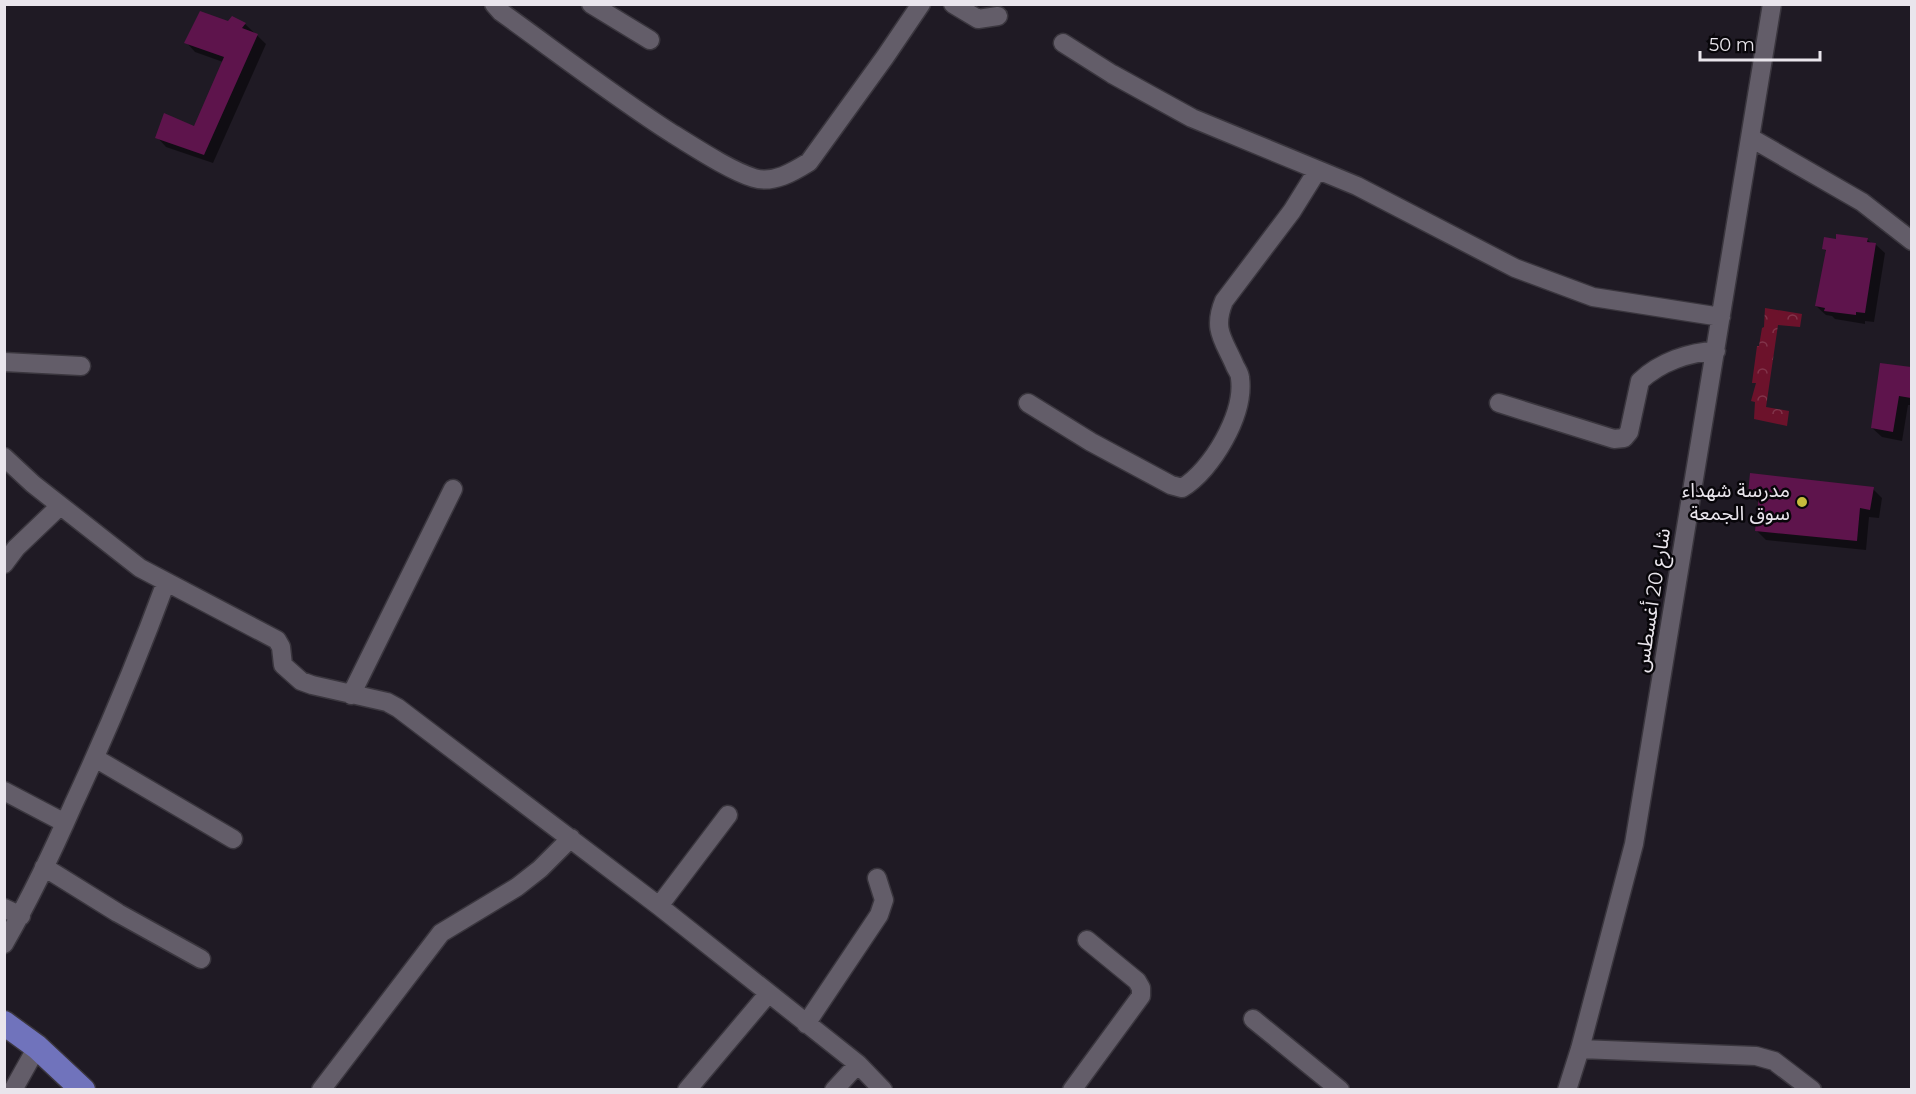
<svg xmlns="http://www.w3.org/2000/svg" width="1916" height="1094" font-family="Montserrat,'Noto Sans Arabic',sans-serif">
<defs>
<pattern id="park-crowns" width="20" height="18" patternUnits="userSpaceOnUse" patternTransform="scale(1.5)"><rect width="20" height="18" fill="#6c122b"/><path d="M2 6a3 3 0 1 1 6 0M12 15a3 3 0 1 1 6 0" fill="none" stroke="#81344a"/></pattern>
</defs>
<rect width="100%" height="100%" fill="#1f1a24"/>
<path fill="url(#park-crowns)" d="M1765,308L1802,314L1800,327L1778,325L1766,407L1789,411L1787,426L1754,419L1755,402L1751,401L1756,383H1752L1757,346H1759L1762,328L1764,327Z"/>
<path fill="#0007" d="M229,22L245,24L266,44L213,163L166,147L157,137L195,128L223,62L195,52L186,42Z
M1867,239L1872,244H1875L1885,253L1874,322L1865,321V324L1835,319L1832,316L1826,315L1816,306L1827,252L1824,249L1837,241Z
M1881,365L1912,369V405H1908L1902,441L1882,437L1872,428Z
M1873,489L1882,498L1879,518L1869,517L1866,550L1766,540L1757,531L1759,503L1749,494Z"/>
<path fill="#5e144c" d="M200,11L228,21L232,16L246,23L242,28L258,34L204,155L155,138L164,113L194,126L224,57L184,43Z
M1836,234L1868,238L1867,242L1876,243L1865,313L1856,312V315L1824,311L1825,308L1815,306L1826,250L1822,249L1824,237L1836,239Z
M1880,363L1911,367V398L1899,396L1893,432L1871,428Z
M1750,473L1874,487L1870,510L1860,508L1857,541L1755,531L1759,496L1748,494Z"/>
<g fill="none" stroke-linecap="round" stroke-linejoin="round">
<defs>
<path id="minor" d="M494,4L501,12C558,53 614,96 673,134C696,148 729,170 754,178C773,184 793,172 809,162L885,57L921,4
M591,4L650,40
M953,4L978,19L998,16
M1063,43L1112,74L1192,118L1357,186L1515,268L1593,297L1721,317
M1751,138L1862,202L1912,241
M4,362L81,366
M1028,403L1091,442L1171,485L1182,488C1212,470 1245,414 1240,378C1240,374 1237,370 1235,366C1224,340 1212,330 1224,301L1292,211L1317,171
M1499,403L1614,439L1624,438L1629,432L1640,381C1660,362 1689,352 1716,351
M4,457L33,484L140,568L277,640L281,647L283,665L301,681L312,685L387,702L398,708L659,906L858,1064L883,1090
M4,564L16,548L60,506
M351,695L453,489
M95,758L233,839
M4,791L65,823
M44,867L118,913L201,959
M659,906L728,815
M4,908L21,916
M4,944C30,899 52,853 73,805C107,732 138,658 166,582
M1253,1019L1340,1090
M806,1024L879,915L884,900L877,878
M1580,1049L1756,1056L1774,1061L1812,1090
M13,1090L37,1047
M321,1090L441,933L517,887L540,869L571,838
M687,1090L768,994
M834,1090L858,1064
M1072,1090L1141,996V988L1137,981L1087,940
M1567,1090L1580,1049L1634,844L1772,4"/>
<path id="major" d="M4,1023L37,1047L83,1090"/>
</defs>
<use href="#minor" stroke="#3a363e" stroke-width="21"/>
<use href="#major" stroke="#3a363e" stroke-width="27"/>
<use href="#minor" stroke="#635d69" stroke-width="18"/>
<use href="#major" stroke="#7073bc" stroke-width="24"/>
</g>
<circle fill="#c6bb3c" stroke="#08060a" stroke-width="2" cx="1802" cy="502" r="6"/>
<g text-anchor="middle" dominant-baseline="central" stroke-width="5" stroke-linejoin="round" paint-order="stroke">
<g font-size="20" fill="#e9e5ec" stroke="#08060a" text-anchor="end">
<text x="1790" y="490">مدرسة شهداء<tspan x="1790" dy="23">سوق الجمعة</tspan></text>
</g>
<g font-size="20" fill="#e9e5ec" stroke="#08060a">
<text transform="translate(1652 600) rotate(-81)">شارع 20 أغسطس</text>
</g>
</g>
<rect width="1916" height="1094" fill="none" stroke="#e9e5ec" stroke-width="12"/>
<path d="M1700 51v9h120v-9" fill="none" stroke="#e9e5ec" stroke-width="3"/>
<text x="1709" y="51" font-size="18" fill="#e9e5ec" stroke="#08060a" stroke-width="4.5" paint-order="stroke">50 m</text>
</svg>
